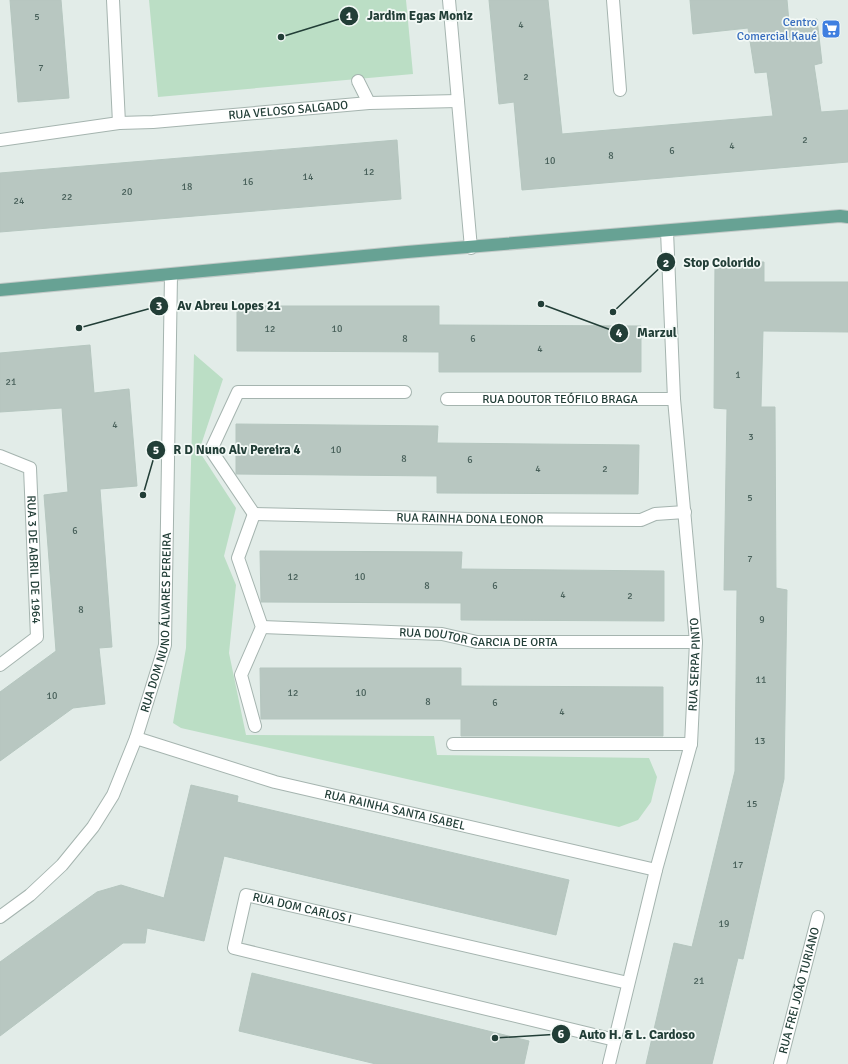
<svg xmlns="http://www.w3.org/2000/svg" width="848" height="1064" font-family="Signika,sans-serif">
<rect width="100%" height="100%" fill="#e2ece8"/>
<path fill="#bbdec5" d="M149,0H406L413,74L158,97Z
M194,354L223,379L199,451L236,508L224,556L236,585L229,653L246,735L434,736L437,755L649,758L657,777L651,802L638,820L619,827L181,728L173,723L186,648Z"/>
<path fill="#b8c7c1" stroke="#b5c6bf" d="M10,0H61L69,98L18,102Z
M489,0H548L562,134L773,116L767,72L755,73L748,28L693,34L690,0H787L789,22L817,19L822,63L814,65L821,112L848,110V162L522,190L514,102L499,104Z
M397,140L401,199L0,232V173Z
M715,261L764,262V282H848V332L763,331L761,407H775L776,588L787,590L784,779L743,959L738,958L712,1064H646L674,943L692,947L735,771L737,590H724L727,409L714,408Z
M237,306H439V325L641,326V372H439V352L237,351Z
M90,345L94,393L129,389L137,486L100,489L112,647L99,648L105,704L73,708L0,761V692L56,651L44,495L68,492L62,408L0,412V353Z
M236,424L438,426L437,443L639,445L638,494L437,493V476L236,474Z
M260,551L462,552L461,569L664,571V621L461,620V603L261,602Z
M260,668H461V686L663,687V736H461V719H261Z
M191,785L238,796L237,802L569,880L556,935L224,856L204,941L147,928L145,943H123L0,1036V962L97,892L121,885L164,898Z
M252,973L529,1041L524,1064H376L239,1031Z"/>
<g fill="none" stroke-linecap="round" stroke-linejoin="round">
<defs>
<g id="minor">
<path d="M113,0L119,123"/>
<path d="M449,0L471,248"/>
<path d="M613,0L620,90"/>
<path d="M358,81L369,103"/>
<path id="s1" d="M0,140L119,123L153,122L369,103L458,101"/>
<path id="s2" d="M447,399H674"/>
<path id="s3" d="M0,456L30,468L37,637L0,665"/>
<path id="s4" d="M254,514L471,519L641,520L655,514L685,512"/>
<path d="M254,514L211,450L238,392H405"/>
<path d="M254,514L238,558L262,627L241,675L255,726"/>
<path id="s5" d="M262,627L442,634L477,642H696"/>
<path id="s6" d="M136,738L275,782L656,870"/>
<path d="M453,744H691"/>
<path id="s7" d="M0,917L30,895L62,865L93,827L113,795L136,738L165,645L171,275"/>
<path id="s8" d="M615,1040L234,948L246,895L628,983"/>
<path id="s9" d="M609,1064L656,870L691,744L696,642L674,399L667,231"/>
<path id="s10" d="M780,1064L818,917"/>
</g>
<path id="major" d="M0,290L407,252L840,216L848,217"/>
</defs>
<use href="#minor" stroke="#a5b4af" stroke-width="14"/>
<use href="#major" stroke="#c1c9c7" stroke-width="14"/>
<use href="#minor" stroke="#fff" stroke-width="12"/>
<use href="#major" stroke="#67a294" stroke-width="12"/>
</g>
<defs>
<symbol id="supermarket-square" viewBox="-11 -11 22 22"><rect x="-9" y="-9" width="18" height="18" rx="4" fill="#3f7fe0" stroke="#f3f9f6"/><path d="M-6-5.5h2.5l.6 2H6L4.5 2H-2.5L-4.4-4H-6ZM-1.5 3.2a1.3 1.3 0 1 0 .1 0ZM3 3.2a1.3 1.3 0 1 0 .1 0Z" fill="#fff"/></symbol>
</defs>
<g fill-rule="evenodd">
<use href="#supermarket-square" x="820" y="18" width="22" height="22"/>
</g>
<g text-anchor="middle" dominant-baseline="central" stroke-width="3.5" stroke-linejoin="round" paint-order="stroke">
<g font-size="10" fill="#48605a">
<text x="37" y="17">5</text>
<text x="521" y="25">4</text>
<text x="41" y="68">7</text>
<text x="526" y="77">2</text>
<text x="805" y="140">2</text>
<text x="732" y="146">4</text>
<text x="672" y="151">6</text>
<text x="611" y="156">8</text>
<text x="550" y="161">10</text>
<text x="369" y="172">12</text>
<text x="308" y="177">14</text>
<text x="248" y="182">16</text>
<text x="187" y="187">18</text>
<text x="127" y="192">20</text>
<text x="67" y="197">22</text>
<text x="19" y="201">24</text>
<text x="270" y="329">12</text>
<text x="337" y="329">10</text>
<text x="405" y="339">8</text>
<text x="473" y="339">6</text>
<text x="540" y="349">4</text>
<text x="738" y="375">1</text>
<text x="11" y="382">21</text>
<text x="115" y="425">4</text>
<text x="751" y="437">3</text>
<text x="336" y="450">10</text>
<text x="404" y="459">8</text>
<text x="470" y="460">6</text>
<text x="538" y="469">4</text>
<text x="605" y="469">2</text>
<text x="750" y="498">5</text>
<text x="75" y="531">6</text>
<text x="750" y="559">7</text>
<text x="293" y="577">12</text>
<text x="360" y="577">10</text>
<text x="427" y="586">8</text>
<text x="495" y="586">6</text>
<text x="563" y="595">4</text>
<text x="630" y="596">2</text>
<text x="81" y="610">8</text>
<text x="762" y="620">9</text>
<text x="761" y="680">11</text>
<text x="293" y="693">12</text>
<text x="361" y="693">10</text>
<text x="52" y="696">10</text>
<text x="428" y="702">8</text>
<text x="495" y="703">6</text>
<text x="562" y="712">4</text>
<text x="760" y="741">13</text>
<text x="752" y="804">15</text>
<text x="738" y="865">17</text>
<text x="724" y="924">19</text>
<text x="699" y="981">21</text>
</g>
<g font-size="12" fill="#366cbe" stroke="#f3f9f6" text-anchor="end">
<text x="817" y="22">Centro<tspan x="817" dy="14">Comercial Kaué</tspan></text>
</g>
<g font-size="12" fill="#223e37" stroke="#f3f9f6">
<text stroke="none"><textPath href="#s1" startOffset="290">RUA VELOSO SALGADO</textPath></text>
<text stroke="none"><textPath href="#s2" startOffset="113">RUA DOUTOR TEÓFILO BRAGA</textPath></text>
<text stroke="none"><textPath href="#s4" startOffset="216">RUA RAINHA DONA LEONOR</textPath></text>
<text stroke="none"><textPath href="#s3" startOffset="124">RUA 3 DE ABRIL DE 1964</textPath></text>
<text stroke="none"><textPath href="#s7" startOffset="348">RUA DOM NUNO ÁLVARES PEREIRA</textPath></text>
<text stroke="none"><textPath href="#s5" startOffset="217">RUA DOUTOR GARCIA DE ORTA</textPath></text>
<text stroke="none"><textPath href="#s9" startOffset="410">RUA SERPA PINTO</textPath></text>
<text stroke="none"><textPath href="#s6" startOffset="269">RUA RAINHA SANTA ISABEL</textPath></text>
<text stroke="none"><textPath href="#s8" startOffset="504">RUA DOM CARLOS I</textPath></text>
<text stroke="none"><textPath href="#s10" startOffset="76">RUA FREI JOÃO TURIANO</textPath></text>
</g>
</g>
<path fill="none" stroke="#223e37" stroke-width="1.5" d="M281 37L349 16M613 312L666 262M79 328L159 306M541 304L619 333M143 495L156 450M495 1038L561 1034"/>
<g fill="#223e37" stroke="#f3f9f6" stroke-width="1.5">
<circle cx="281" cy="37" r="4"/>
<circle cx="613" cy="312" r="4"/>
<circle cx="79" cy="328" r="4"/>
<circle cx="541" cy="304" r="4"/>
<circle cx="143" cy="495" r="4"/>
<circle cx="495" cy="1038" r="4"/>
<circle cx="349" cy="16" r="10"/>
<circle cx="666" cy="262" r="10"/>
<circle cx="159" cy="306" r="10"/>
<circle cx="619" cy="333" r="10"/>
<circle cx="156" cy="450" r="10"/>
<circle cx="561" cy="1034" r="10"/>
</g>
<g font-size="12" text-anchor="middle" font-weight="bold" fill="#fff">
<text x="349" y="20">1</text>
<text x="666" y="267">2</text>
<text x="159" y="310">3</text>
<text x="619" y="337">4</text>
<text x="156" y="454">5</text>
<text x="561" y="1038">6</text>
</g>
<g font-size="13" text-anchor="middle" font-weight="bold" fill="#223e37" stroke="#f3f9f6" stroke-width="3.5" stroke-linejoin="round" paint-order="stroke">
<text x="420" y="20">Jardim Egas Moniz</text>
<text x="722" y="267">Stop Colorido</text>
<text x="229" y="310">Av Abreu Lopes 21</text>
<text x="657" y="337">Marzul</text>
<text x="237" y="454">R D Nuno Alv Pereira 4</text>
<text x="637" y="1039">Auto H. &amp; L. Cardoso</text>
</g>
</svg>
